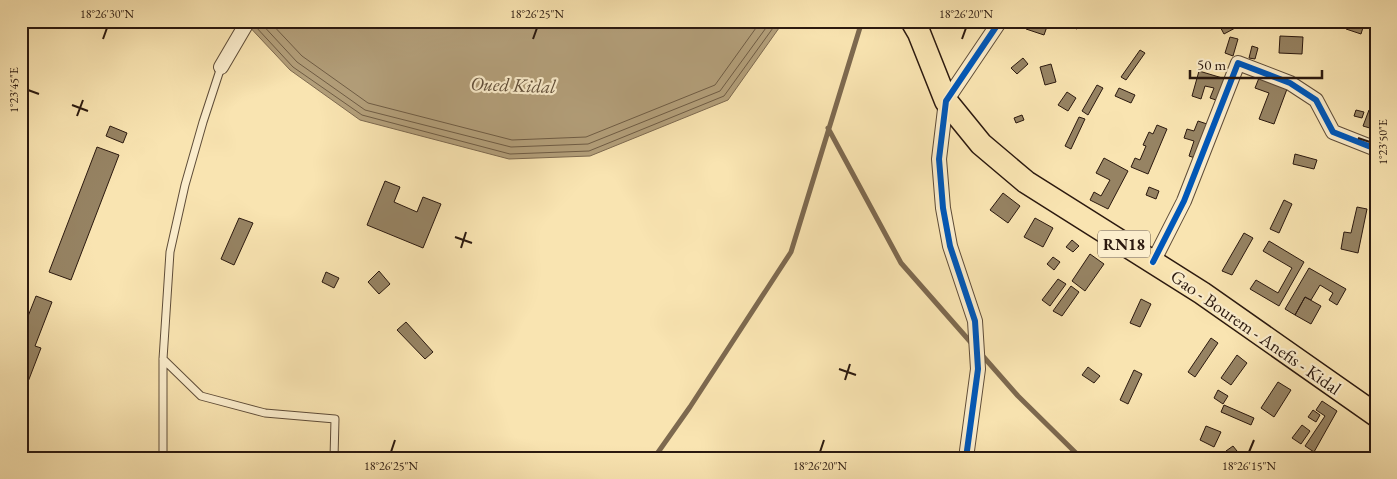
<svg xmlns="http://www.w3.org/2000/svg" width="1397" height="479" font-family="'EB Garamond',serif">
<rect width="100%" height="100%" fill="#f9e4b1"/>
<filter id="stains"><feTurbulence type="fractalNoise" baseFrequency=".004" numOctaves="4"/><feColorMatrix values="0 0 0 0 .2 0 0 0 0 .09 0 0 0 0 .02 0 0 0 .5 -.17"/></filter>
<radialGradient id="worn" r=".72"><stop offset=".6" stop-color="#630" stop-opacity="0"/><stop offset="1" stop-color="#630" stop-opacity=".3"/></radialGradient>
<path fill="#b39f7a" stroke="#7d694f" d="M244,21H784L728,100L590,156L509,159L360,120L290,70Z"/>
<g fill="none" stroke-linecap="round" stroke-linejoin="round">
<path stroke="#6f5c44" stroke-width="1" d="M259,21L297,62L365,110L511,147L588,144L720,91L771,21
M269,21L302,56L368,103L512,140L586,137L715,85L761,21
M255,26L293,67L362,115L510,154L589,151L724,96L778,21"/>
<path stroke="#7d694f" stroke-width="5" d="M828,128L901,263L974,346
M981,354L1018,396L1081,458
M654,458L690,407L791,252L862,21"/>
</g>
<path fill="#968363" stroke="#2b190f" d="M1029,21H1049L1044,35L1026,29Z
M1061,21H1080L1077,29L1060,23Z
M1151,21H1161V24H1151Z
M1217,21L1231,22L1248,21L1224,34Z
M1348,21H1365L1361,34L1346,29Z
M1280,36L1303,37L1302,54L1279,53Z
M1230,37L1238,39L1233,56L1225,53Z
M1252,46L1258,48L1255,59L1249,58Z
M1140,50L1145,53L1126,80L1121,77Z
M1023,58L1028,64L1017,74L1011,68Z
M1051,64L1056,82L1045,85L1040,67Z
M1199,71L1229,80L1222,102L1210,98L1214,88L1205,86L1201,99L1192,96Z
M1259,78L1287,89L1274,124L1259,119L1269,93L1255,88Z
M1097,85L1103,88L1088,115L1082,111Z
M1119,88L1135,95L1131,103L1115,96Z
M1067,92L1076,98L1068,111L1058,105Z
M1356,110L1364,112L1362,118L1354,116Z
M1369,110L1376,112V122L1373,129L1363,126Z
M1022,115L1024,120L1016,123L1014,118Z
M1079,117L1085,119L1071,149L1065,146Z
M1198,121L1207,124L1195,158L1189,156L1194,141L1184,138L1187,129L1194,131Z
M1157,125L1167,129L1148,174L1131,167L1135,158L1140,160L1146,146L1143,145L1149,132L1153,134Z
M110,126L127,133L123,143L106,136Z
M97,147L119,155L71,280L49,272Z
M1295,154L1317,160L1314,169L1293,164Z
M1104,158L1128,171L1108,209L1090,200L1094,192L1101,196L1110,180L1096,173Z
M385,181L400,187L394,202L417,212L423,197L441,204L423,248L367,225Z
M1149,187L1159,191L1156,199L1146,195Z
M1003,193L1020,206L1008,223L990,210Z
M1284,200L1292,204L1279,233L1270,229Z
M1357,207L1367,209L1358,253L1341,249L1344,232L1351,233Z
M239,218L253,223L234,265L221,259Z
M1035,218L1053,228L1043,247L1024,237Z
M1244,233L1253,238L1232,275L1222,271Z
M1072,240L1079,246L1073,252L1066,247Z
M1269,241L1304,262L1279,306L1250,289L1256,280L1278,293L1292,268L1263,251Z
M1090,254L1104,264L1085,291L1072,281Z
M1053,257L1060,262L1054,270L1047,264Z
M1309,268L1346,289L1337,305L1329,300L1333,293L1320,285L1311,300L1305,297L1295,315L1285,309Z
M379,271L390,284L379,294L368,282Z
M326,272L339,278L334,288L322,282Z
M1058,279L1066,284L1050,306L1042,300Z
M1071,286L1079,292L1062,316L1053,311Z
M36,296L52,302L35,346L41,348L21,400V334Z
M1305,297L1321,306L1311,324L1295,315Z
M1141,299L1151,304L1140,327L1130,323Z
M406,322L433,352L425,359L397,330Z
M1211,338L1218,343L1195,377L1188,372Z
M1237,355L1247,363L1231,385L1221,378Z
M1088,367L1100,376L1094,383L1082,375Z
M1134,370L1142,374L1128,404L1120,400Z
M1278,382L1291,390L1274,417L1261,408Z
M1218,390L1228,396L1223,404L1214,398Z
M1322,401L1337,411L1314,452L1305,446L1325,416L1316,410Z
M1224,405L1254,418L1251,425L1221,412Z
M1313,410L1320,415L1316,422L1308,417Z
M1302,425L1310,431L1301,444L1292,438Z
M1206,426L1221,432L1214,447L1200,440Z
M1233,446L1237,451L1230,457L1226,451Z"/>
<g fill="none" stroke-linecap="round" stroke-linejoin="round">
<defs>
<path id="lane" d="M163,359L201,396L265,413L335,419L334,458
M163,458V359L170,252L185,185L203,122L221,67"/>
<path id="street" d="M221,67L248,21
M1153,262L1184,201L1238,63L1290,83L1316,100L1333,132L1376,149
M966,458L978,369L975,321L950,246L943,208L939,159L946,101L1000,21"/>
<path id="primary" d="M912,21L919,33L946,101L981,144L1026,182L1202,293L1376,415"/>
</defs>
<use href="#lane" stroke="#5e4c38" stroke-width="9"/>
<use href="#street" stroke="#5e4c38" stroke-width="16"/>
<use href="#primary" stroke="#2b190f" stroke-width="25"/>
<use href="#lane" stroke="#fbedcc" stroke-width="7"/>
<use href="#street" stroke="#fbedcc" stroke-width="14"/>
<use href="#primary" stroke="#f9e4b1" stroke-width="22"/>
<defs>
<path id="cycleway" d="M1153,262L1184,201L1238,63L1290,83L1316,100L1333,132L1376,149
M966,458L978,369L975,321L950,246L943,208L939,159L946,101L1000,21"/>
</defs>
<use href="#cycleway" stroke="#fbedcc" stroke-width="9"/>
<use href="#cycleway" stroke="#0057b8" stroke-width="6"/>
</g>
<path fill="none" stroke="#2b190f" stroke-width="2" d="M103,39L107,28M533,39L537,28M962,39L966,28M28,90L39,94M72,105L88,111M77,116L83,100M1358,138L1370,142M455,237L472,243M461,248L466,232M839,369L856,375M845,380L850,364M391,452L395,440M820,452L824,440M1249,452L1254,440"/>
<g text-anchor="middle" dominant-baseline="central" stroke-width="4.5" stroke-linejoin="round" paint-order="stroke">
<rect fill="#fbedcc" stroke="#695948" stroke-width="1" x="1098" y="230.5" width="52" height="27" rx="4"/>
<g font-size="16" font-weight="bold" fill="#2b190f">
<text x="1124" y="244">RN18</text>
</g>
<g font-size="18" fill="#2b190f" stroke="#fbedcc">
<text transform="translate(1256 332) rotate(35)">Gao - Bourem - Anefis - Kidal</text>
</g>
<g font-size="19" font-style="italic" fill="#614f3a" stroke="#fbedcc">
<text transform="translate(513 85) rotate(2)">Oued Kidal</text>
</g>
</g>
<rect width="1397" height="479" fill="none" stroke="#f9e4b1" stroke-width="55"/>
<path d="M1190 70v8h132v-8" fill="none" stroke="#2b190f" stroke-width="2.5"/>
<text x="1197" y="70" font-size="15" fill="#2b190f" stroke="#fbedcc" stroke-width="4" paint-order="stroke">50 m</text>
<rect x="28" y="28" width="1342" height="424" fill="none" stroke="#2b190f" stroke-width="2"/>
<g font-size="12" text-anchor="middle" fill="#2b190f">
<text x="107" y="18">18°26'30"N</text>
<text x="537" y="18">18°26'25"N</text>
<text x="966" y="18">18°26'20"N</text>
<text transform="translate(14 90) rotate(-90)" y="4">1°23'45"E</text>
<text transform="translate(1383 142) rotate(-90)" y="4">1°23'50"E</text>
<text x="391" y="470">18°26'25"N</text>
<text x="820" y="470">18°26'20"N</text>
<text x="1249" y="470">18°26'15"N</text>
</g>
<rect width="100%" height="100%" filter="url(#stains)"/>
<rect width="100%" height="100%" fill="url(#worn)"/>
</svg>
